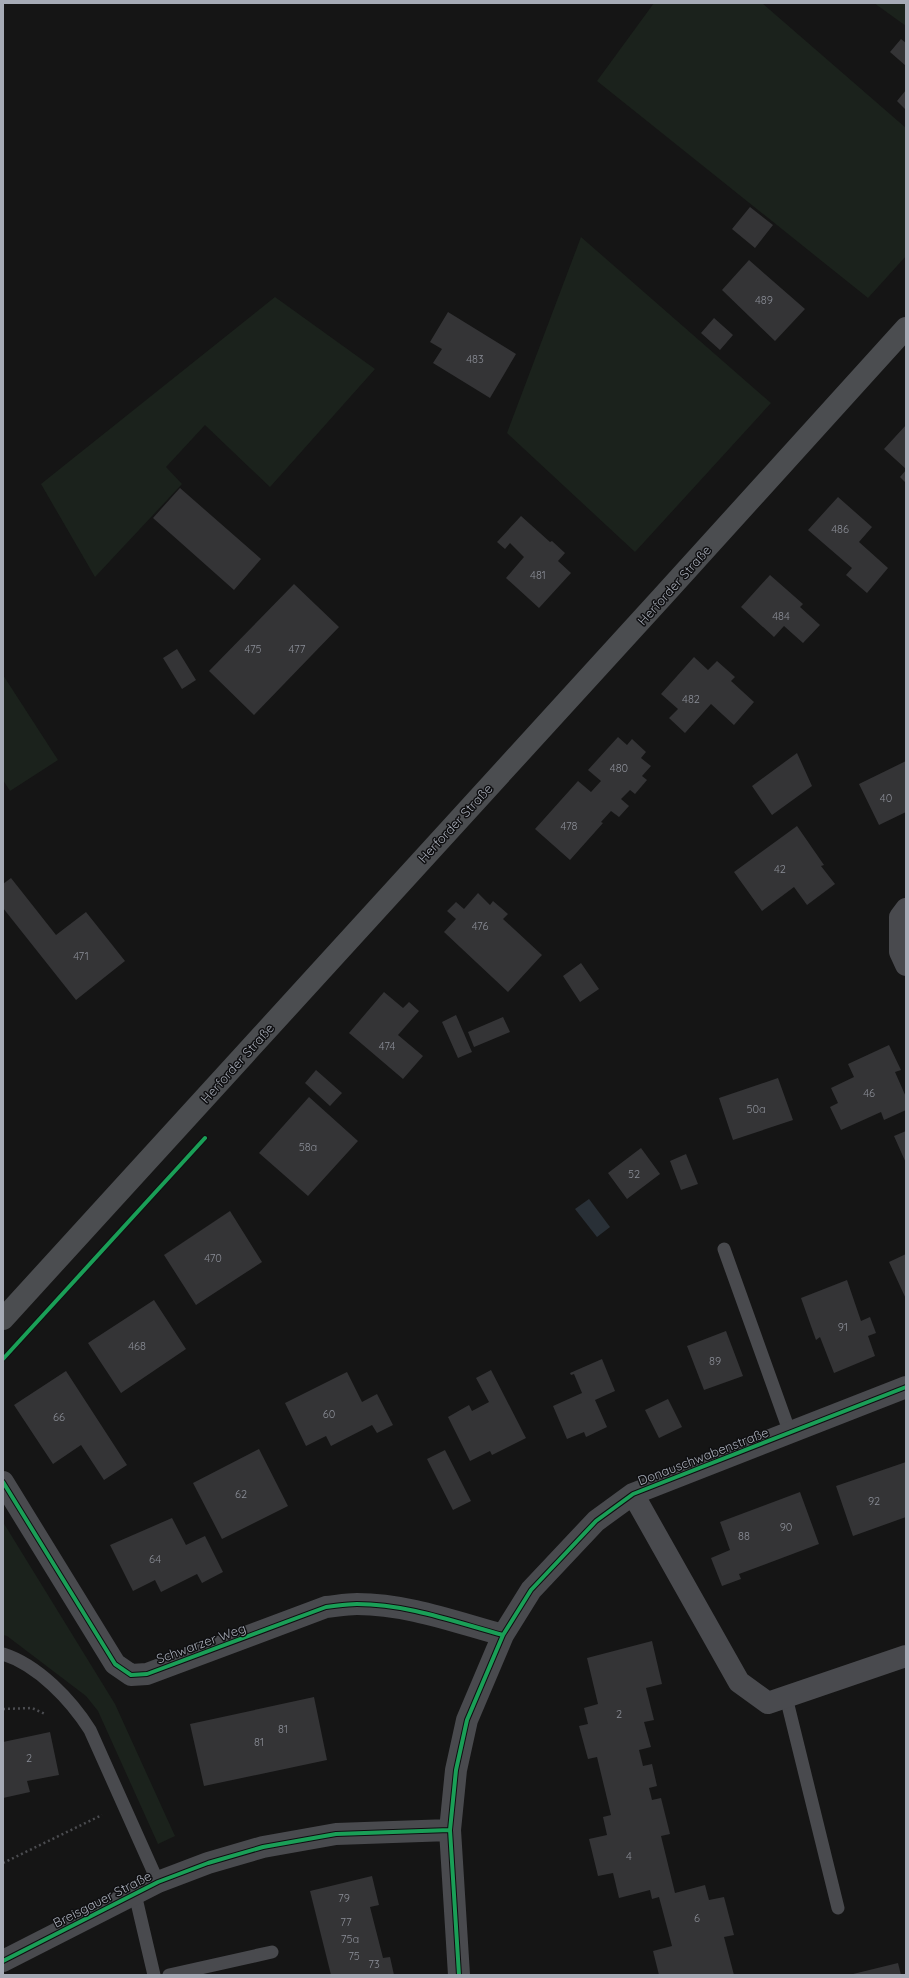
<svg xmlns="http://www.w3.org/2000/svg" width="909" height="1978" font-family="Quicksand,sans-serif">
<rect width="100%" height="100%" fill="#151515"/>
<path fill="#1b221c" d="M654,3H762L906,128V256L868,298L597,81Z
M874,3H906V26Z
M581,237L771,403L635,552L507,433Z
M275,297L375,369L270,487L205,425L166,467L182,484L95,577L41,484Z
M3,675L58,760L10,791L3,780Z
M3,1522L115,1704L175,1836L158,1844L98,1711L86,1696L7,1636L3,1635Z"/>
<path fill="#293037" d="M589,1199L610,1227L597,1237L575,1209Z"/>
<path fill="#343436" d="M901,39L906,43V66L890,52Z
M906,90V110L897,101Z
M750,207L773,225L755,248L732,229Z
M749,260L805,309L775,341L722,290Z
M448,312L516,354L490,398L433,363L442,349L430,342Z
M714,318L733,335L720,350L701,333Z
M906,425V469L884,449Z
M906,470V483L900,477Z
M180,488L261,559L234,590L153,518Z
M838,497L872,527L859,542L888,568L867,593L846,575L852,568L808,530Z
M521,516L550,542L552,541L565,553L558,561L571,573L539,608L506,578L524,557L510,543L505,549L497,542Z
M770,575L803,604L800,607L820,625L803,643L784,626L774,637L741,607Z
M294,584L339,627L254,715L209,671Z
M177,649L196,680L182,689L163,658Z
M694,657L708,670L717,661L735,677L731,681L754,702L734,725L711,704L685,733L669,718L678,709L661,694Z
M618,737L627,745L632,739L646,752L641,758L651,766L642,776L647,780L635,794L630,790L621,799L629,806L619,817L611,811L601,822L603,823L570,860L535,829L578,781L591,792L601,781L588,770Z
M797,753L812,786L772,815L752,786Z
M906,761V812L879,825L859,784Z
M797,826L824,865L821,866L835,884L807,905L794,887L762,911L734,872Z
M11,878L56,935L86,912L125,961L76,1000L3,908V884Z
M478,893L490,905L493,901L508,914L503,919L542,955L508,992L444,932L456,919L447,911L456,902L464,909Z
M581,963L599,989L580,1002L563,976Z
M384,992L403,1008L409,1002L419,1011L398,1035L423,1056L403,1079L349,1033Z
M456,1015L472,1052L458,1058L442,1022Z
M503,1017L510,1032L474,1047L468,1032Z
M889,1045L901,1070L895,1072L906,1097V1110L884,1120L881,1112L841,1130L830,1107L838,1103L831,1088L854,1077L848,1064Z
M316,1070L342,1093L330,1106L305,1083Z
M778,1078L793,1120L733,1140L719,1098Z
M309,1097L358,1141L308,1196L259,1153Z
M906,1131V1163L894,1136Z
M641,1148L660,1174L627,1199L608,1173Z
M686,1154L698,1184L681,1190L670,1161Z
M230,1211L262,1262L196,1305L164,1255Z
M906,1254V1299L889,1262Z
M847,1280L861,1321L870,1317L876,1333L868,1336L875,1356L834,1373L820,1337L816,1340L801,1298Z
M154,1300L186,1349L121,1393L88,1343Z
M726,1331L743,1376L704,1390L687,1346Z
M602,1359L615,1391L595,1400L607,1427L586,1437L584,1432L567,1439L553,1406L582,1393L574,1374L571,1375L570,1373Z
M491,1370L526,1438L492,1455L490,1451L470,1461L448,1417L469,1405L472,1411L489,1402L476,1378Z
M66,1371L127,1465L104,1480L81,1445L53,1464L14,1405Z
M347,1372L362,1402L377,1394L393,1425L377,1433L372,1425L331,1446L326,1436L306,1446L285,1403Z
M668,1399L682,1427L659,1438L645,1410Z
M259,1449L288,1506L222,1539L193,1483Z
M445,1450L471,1501L453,1510L427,1459Z
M906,1462V1517L853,1536L836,1486Z
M800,1492L819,1544L739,1574L741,1579L722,1586L711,1558L730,1550L720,1522Z
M172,1518L186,1545L205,1536L223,1572L202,1583L197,1574L161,1592L155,1580L133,1591L110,1545Z
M652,1641L662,1684L646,1688L654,1720L644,1722L651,1747L639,1750L643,1766L652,1764L657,1786L649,1788L652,1800L661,1798L670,1834L661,1836L675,1893L705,1885L709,1900L724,1897L734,1935L724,1937L734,1975H659L653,1951L672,1946L659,1897L652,1899L650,1890L619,1898L613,1873L598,1876L589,1839L607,1835L603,1817L611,1815L597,1757L588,1759L579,1726L588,1724L584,1708L598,1704L587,1658Z
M314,1697L327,1760L204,1786L190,1724Z
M50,1732L59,1775L27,1781L30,1792L3,1798V1742Z
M372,1876L379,1905L370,1907L383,1958L390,1957L394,1975H331L310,1891Z
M898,1963L901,1975H853V1974Z"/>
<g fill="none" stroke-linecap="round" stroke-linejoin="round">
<path stroke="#4b4c50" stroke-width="2.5" stroke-dasharray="2 3" stroke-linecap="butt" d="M3,1709L32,1708L45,1714
M3,1863L102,1815"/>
<path stroke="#494a4e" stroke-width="13" d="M724,1249L790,1433
M3,1654C38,1665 71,1700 90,1730L158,1882
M786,1697L838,1908
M135,1894L154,1975
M169,1975L272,1952"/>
<path stroke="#494a4e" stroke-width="22" d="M906,909L900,917V952L906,965
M3,1482L115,1664L131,1675L147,1674L326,1607C336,1606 347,1604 357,1604C407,1604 455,1622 503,1635
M633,1494L739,1682L768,1703L906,1656
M3,1961L158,1882L208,1863L263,1847L336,1834L450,1830
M459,1975L450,1830L456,1770L467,1720L503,1635L531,1590L596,1521L633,1494L906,1387"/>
<path stroke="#4b4d50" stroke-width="22" d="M3,1319L663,596L906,328"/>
<defs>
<path id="cycleway" d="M3,1359L205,1138
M3,1482L115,1664L131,1675L147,1674L326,1607C336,1606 347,1604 357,1604C407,1604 455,1622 503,1635
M3,1961L158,1882L208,1863L263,1847L336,1834L450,1830
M459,1975L450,1830L456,1770L467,1720L503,1635L531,1590L596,1521L633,1494L906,1387"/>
</defs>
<use href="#cycleway" stroke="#0f0f11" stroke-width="6"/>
<use href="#cycleway" stroke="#1a9f57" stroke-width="4"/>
</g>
<g text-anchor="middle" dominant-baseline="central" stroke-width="3" stroke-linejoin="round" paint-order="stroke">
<g font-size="11" fill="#8a8d96">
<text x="764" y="300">489</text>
<text x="475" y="359">483</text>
<text x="840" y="529">486</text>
<text x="538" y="575">481</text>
<text x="781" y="616">484</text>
<text x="253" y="649">475</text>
<text x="297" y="649">477</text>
<text x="691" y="699">482</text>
<text x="619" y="768">480</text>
<text x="886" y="798">40</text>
<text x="569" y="826">478</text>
<text x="780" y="869">42</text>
<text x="480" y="926">476</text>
<text x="81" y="956">471</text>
<text x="387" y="1046">474</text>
<text x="869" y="1093">46</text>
<text x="756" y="1109">50a</text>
<text x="308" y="1147">58a</text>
<text x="634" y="1174">52</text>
<text x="213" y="1258">470</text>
<text x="843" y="1327">91</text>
<text x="137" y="1346">468</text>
<text x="715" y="1361">89</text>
<text x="329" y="1414">60</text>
<text x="59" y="1417">66</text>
<text x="241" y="1494">62</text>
<text x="874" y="1501">92</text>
<text x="786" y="1527">90</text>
<text x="744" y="1536">88</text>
<text x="155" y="1559">64</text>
<text x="619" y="1714">2</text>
<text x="283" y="1729">81</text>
<text x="259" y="1742">81</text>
<text x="29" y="1758">2</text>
<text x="629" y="1856">4</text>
<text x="344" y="1898">79</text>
<text x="697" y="1918">6</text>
<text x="346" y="1922">77</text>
<text x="350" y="1939">75a</text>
<text x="354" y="1956">75</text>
<text x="374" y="1964">73</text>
</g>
<g font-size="13" fill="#a6abb6" stroke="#0f0f11">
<text transform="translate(674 585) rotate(-48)">Herforder Straße</text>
<text transform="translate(455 823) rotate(-47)">Herforder Straße</text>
<text transform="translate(237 1063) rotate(-48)">Herforder Straße</text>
<text transform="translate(703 1456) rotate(-21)">Donauschwabenstraße</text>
<text transform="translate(201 1643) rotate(-20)">Schwarzer Weg</text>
<text transform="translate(102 1899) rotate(-27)">Breisgauer Straße</text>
</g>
</g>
<rect width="909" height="1978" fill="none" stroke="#a6abb6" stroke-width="8"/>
</svg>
